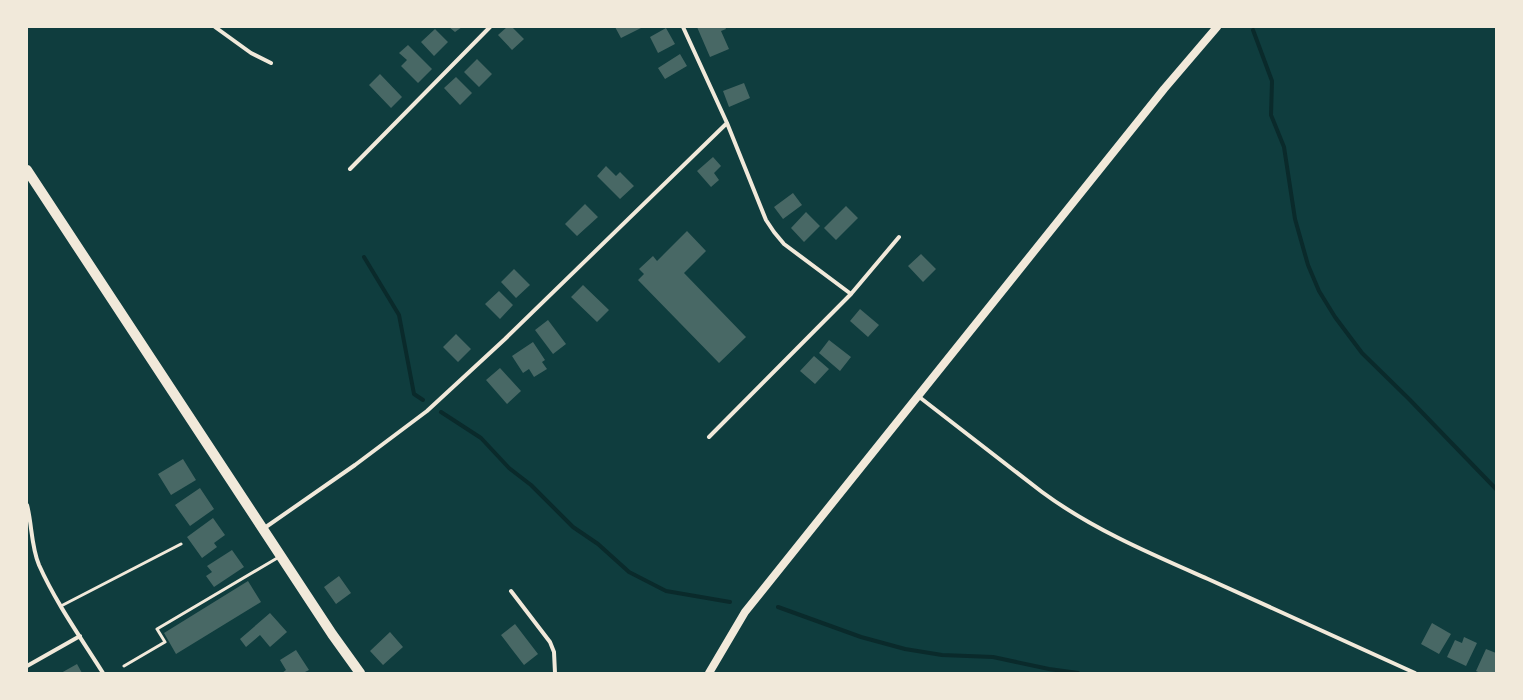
<svg xmlns="http://www.w3.org/2000/svg" width="1523" height="700" font-family="Roboto,sans-serif">
<rect width="100%" height="100%" fill="#0f3d3e"/>
<g fill="none" stroke-linecap="round" stroke-linejoin="round">
<path stroke="#0a2a2b" stroke-width="4" d="M1253,30L1272,81L1271,115L1284,147L1295,219L1308,265L1319,291L1335,317L1362,353L1409,399L1496,489
M364,257L399,315L414,394L423,400
M441,412L481,438L509,468L531,485L573,527L598,544L629,572L666,591L730,602
M778,607L861,637L905,649L942,655L993,657L1049,669L1078,673"/>
</g>
<path fill="#486865" d="M449,27H462L455,32Z
M507,27H512L524,39L512,50L498,35Z
M615,27H643L621,38Z
M697,27H725L726,29L721,31L729,49L710,57Z
M666,28L675,44L658,53L650,37Z
M435,29L448,42L434,56L421,42Z
M408,45L432,69L418,83L401,66L407,60L399,53Z
M680,54L687,66L665,79L658,68Z
M477,59L492,74L479,87L464,72Z
M380,74L402,97L391,108L369,85Z
M456,77L472,93L460,105L444,88Z
M744,83L750,98L729,107L723,91Z
M713,157L721,166L714,173L719,180L711,187L697,171Z
M606,166L616,176L620,172L634,186L620,199L597,176Z
M793,193L802,205L783,219L774,207Z
M585,204L598,217L577,236L565,224Z
M846,206L858,218L836,240L824,228Z
M806,212L820,226L804,242L791,228Z
M687,231L706,251L684,273L746,337L719,363L638,280L644,274L639,269L653,256L657,261Z
M921,254L936,269L923,282L908,266Z
M514,269L530,285L516,298L501,282Z
M583,285L609,310L597,322L571,297Z
M499,291L513,305L500,319L485,304Z
M860,309L879,325L868,337L850,321Z
M548,320L566,344L553,354L535,330Z
M456,334L471,349L458,362L443,347Z
M829,340L851,357L840,371L819,353Z
M533,342L545,360L542,362L547,369L534,377L529,369L523,373L512,356Z
M814,356L829,369L815,384L800,371Z
M500,368L521,391L507,404L486,380Z
M183,459L196,480L171,495L158,474Z
M200,488L214,509L190,526L175,505Z
M213,518L225,535L214,543L217,547L202,558L187,537Z
M232,550L244,567L214,587L206,576L212,572L207,566Z
M339,576L351,593L336,604L324,587Z
M248,581L261,602L176,654L164,633Z
M270,613L287,632L270,647L260,635L246,647L240,639Z
M1432,623L1451,634L1439,654L1421,644Z
M515,624L538,654L524,665L501,635Z
M390,632L403,647L383,665L370,651Z
M1464,637L1477,643L1466,666L1447,657L1455,640L1462,643Z
M1486,649L1496,653V673H1480L1476,671Z
M296,650L309,670L303,673H282L286,670L280,660Z
M77,664L82,673H61Z"/>
<g fill="none" stroke-linecap="round" stroke-linejoin="round">
<path stroke="#f1e9da" stroke-width="3" d="M61,606L181,544
M124,666L165,642L157,629L279,557"/>
<path stroke="#f1e9da" stroke-width="4" d="M215,27L251,53L271,63
M683,27L727,123L766,220L774,232L784,244L851,294
M350,169L490,27
M918,396L1042,492C1092,529 1151,554 1208,579C1277,611 1346,642 1415,673
M709,437L851,294L899,237
M27,505C32,524 31,546 39,565C56,603 81,638 103,673
M263,529L355,465L427,411L505,339L727,123
M511,591L550,642L554,652L555,673
M27,666L80,636"/>
<path stroke="#f1e9da" stroke-width="8" d="M709,673L745,612L1164,89L1217,27"/>
<path stroke="#f1e9da" stroke-width="10" d="M27,170L332,634L360,673"/>
</g>
<rect width="1523" height="700" fill="none" stroke="#f1e9da" stroke-width="56"/>
</svg>
